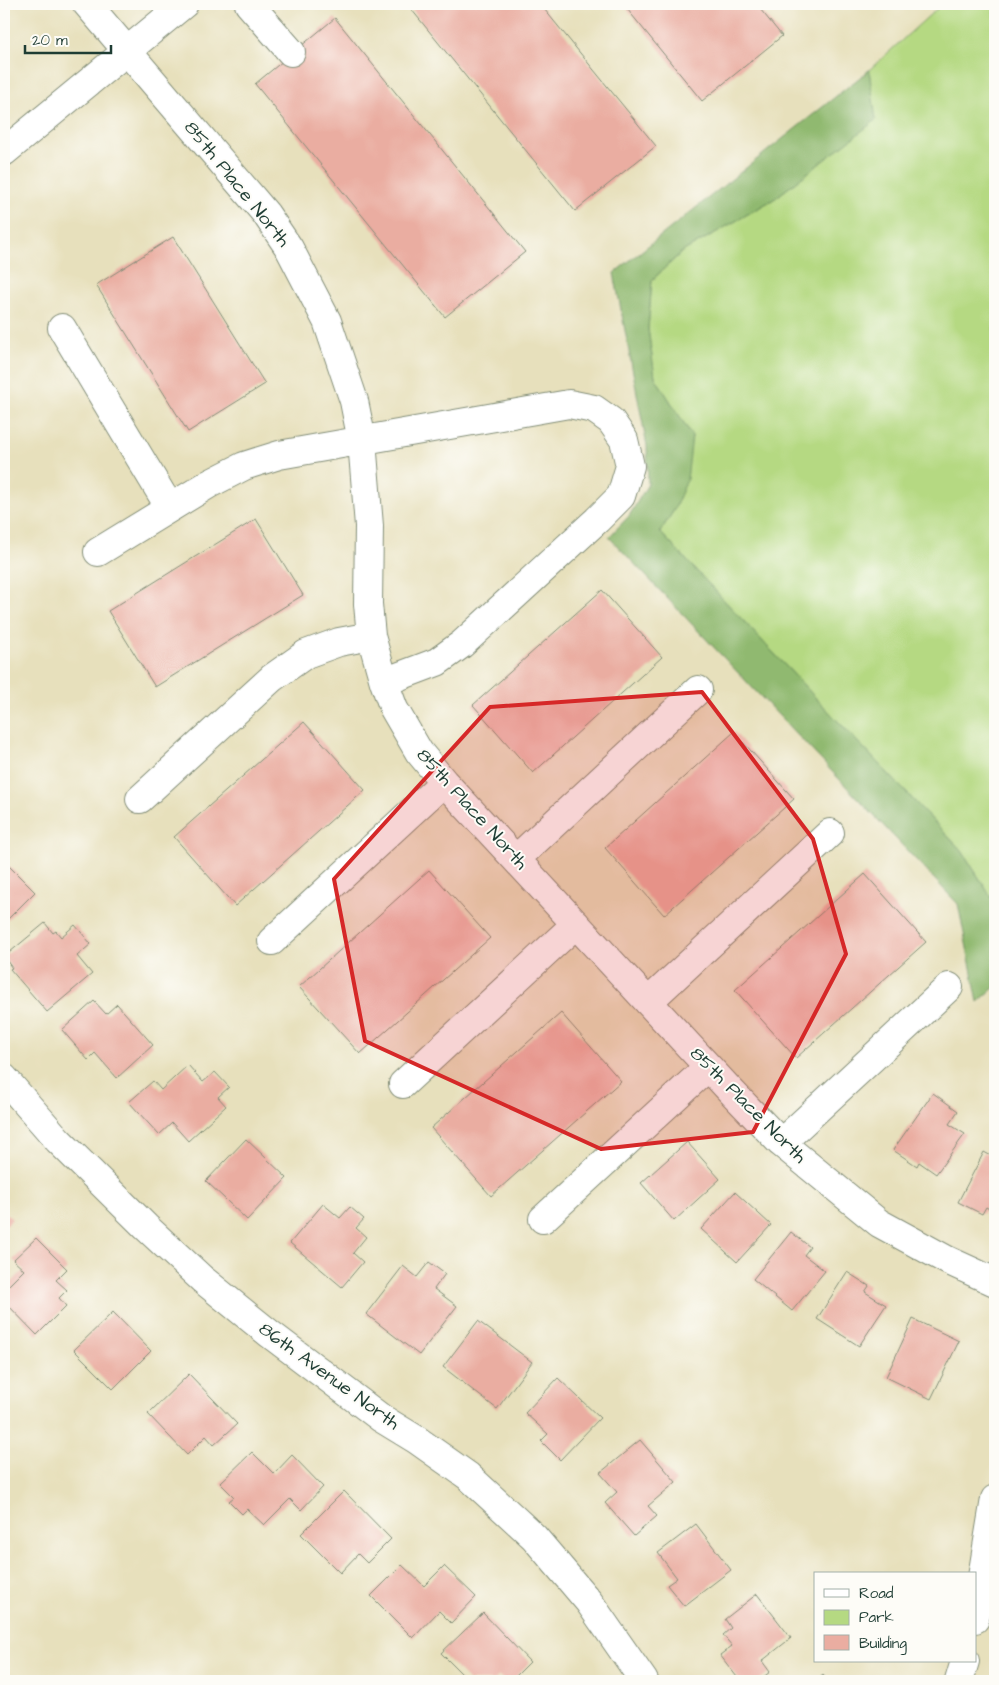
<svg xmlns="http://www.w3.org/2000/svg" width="999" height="1685" font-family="'Architects Daughter',sans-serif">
<rect width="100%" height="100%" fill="#fdfcf7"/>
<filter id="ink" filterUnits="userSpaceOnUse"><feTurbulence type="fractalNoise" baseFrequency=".02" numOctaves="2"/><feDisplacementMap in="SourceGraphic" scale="10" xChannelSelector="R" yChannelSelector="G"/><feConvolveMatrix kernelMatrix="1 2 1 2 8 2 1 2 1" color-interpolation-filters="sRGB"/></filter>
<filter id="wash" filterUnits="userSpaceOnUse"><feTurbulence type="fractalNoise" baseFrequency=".0096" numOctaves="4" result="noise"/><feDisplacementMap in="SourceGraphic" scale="20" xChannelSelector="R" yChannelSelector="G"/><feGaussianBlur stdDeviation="1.12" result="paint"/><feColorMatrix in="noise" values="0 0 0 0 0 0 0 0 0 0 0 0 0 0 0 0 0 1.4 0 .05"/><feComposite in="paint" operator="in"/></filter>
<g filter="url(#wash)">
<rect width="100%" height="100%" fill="#e7e0bc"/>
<path fill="#b5d982" stroke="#6a8b5b" d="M942,4H995V912L993,900L962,851L812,694L660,532L674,510L692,436L655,377L648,329L652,280L682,252L774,199L875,120L869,70Z"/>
<path fill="#90b970" stroke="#587b52" d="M869,70L876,120L774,199L682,252L652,280L648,329L655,377L692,436L687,480L674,510L660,532L812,694L962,851L993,900L995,912V987L978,1002L958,904L609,537L629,516L648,484L647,446L614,273Z"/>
<g id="blocks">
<path fill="#eaada1" d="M407,4H540L656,146L575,211Z
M623,4H756L782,36L702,101Z
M335,18L525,252L445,317L255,84Z
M173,237L265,384L188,432L96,285Z
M256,519L303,595L155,687L108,611Z
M602,590L662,657L533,773L473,705Z
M304,722L365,790L235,906L174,837Z
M734,732L794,799L664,915L605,848Z
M4,861L35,892L6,921L4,919Z
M429,870L490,938L360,1054L299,987Z
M865,874L926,942L796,1058L735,990Z
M45,923L53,933L56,931L61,937L75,925L91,944L77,956L92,974L47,1012L10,969L12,968L4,957Z
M94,1001L106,1014L117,1004L153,1045L117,1078L95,1053L88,1060L62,1030Z
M561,1013L621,1081L491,1196L431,1128Z
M188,1065L203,1082L215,1072L229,1087L218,1097L226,1106L188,1141L172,1123L159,1135L129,1102L153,1081L161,1090Z
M933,1093L958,1111L949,1124L965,1134L936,1174L919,1162L917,1166L893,1150Z
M246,1139L287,1178L247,1220L206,1181Z
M687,1142L720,1179L674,1221L641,1183Z
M984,1152L995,1158V1212L986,1207L982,1214L958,1202Z
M735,1192L771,1225L737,1262L701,1229Z
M323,1204L340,1218L350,1207L364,1219L356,1228L366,1237L353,1253L363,1262L342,1287L290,1243Z
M4,1211L12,1219L4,1227Z
M791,1232L810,1247L804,1255L825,1271L792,1311L753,1279Z
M36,1238L67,1269L56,1280L67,1290L59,1298L66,1306L37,1335L4,1301V1290L24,1270L13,1260Z
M429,1262L445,1274L434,1289L457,1306L419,1355L366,1314L403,1266L417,1277Z
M847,1272L869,1286L865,1292L886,1305L859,1346L817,1319Z
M113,1312L151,1351L113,1389L74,1350Z
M913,1319L959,1341L931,1399L886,1377Z
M478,1321L532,1362L497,1409L443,1367Z
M189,1374L237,1424L214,1445L206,1436L187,1455L148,1414Z
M558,1378L600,1418L560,1460L541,1441L548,1434L525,1413Z
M640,1440L676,1482L648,1506L657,1516L634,1536L605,1503L617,1492L600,1473Z
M252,1452L274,1474L292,1455L323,1487L301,1510L290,1499L264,1525L247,1509L242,1514L229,1501L234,1497L220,1483Z
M344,1491L391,1539L367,1563L358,1554L340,1573L301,1534Z
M696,1524L731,1570L684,1606L667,1585L677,1578L658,1553Z
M402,1565L424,1586L444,1566L476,1597L451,1623L439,1611L413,1638L371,1596Z
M757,1594L791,1638L762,1661L770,1672L758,1681H740L720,1655L732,1646L723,1635L731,1628L725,1619Z
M483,1613L530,1662L511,1681H505L499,1676L494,1681H469L441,1653Z
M823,1675L829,1681H816Z"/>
</g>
</g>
<g filter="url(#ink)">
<use href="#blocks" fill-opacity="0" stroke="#838e78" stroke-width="1"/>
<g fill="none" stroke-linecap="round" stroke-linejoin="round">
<defs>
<path id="minor" d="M87,4L266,214L289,248L327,321L354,401L362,441L369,526L368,604L371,636L384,682L394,709L419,752L444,782L728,1088L781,1143L879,1223L947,1260L995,1282
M249,4L291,52
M4,152L184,4
M62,328L170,508
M98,552L209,484L244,466L279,455L569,404L594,409L611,421L624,440L630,466L621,496L597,520L462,644L437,662L384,682
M140,799L272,678L306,654L339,642L371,636
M516,859L698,690
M272,941L444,782
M648,1002L830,833
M4,1078L58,1140L146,1227L202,1279L270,1334L381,1418L417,1440L468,1476L534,1537L589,1602L644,1681
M403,1084L576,924
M781,1143L949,987
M543,1219L708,1067
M975,1619L995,1499
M959,1681L965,1661"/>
</defs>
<use href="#minor" stroke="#838e78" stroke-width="30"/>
<use href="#minor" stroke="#fff" stroke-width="28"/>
</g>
</g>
<path fill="#d62828" fill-opacity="0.2" stroke="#d62828" stroke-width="4" stroke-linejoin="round" d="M702,692L813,839L846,954L753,1132L601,1149L365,1041L334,879L490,707Z"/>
<g text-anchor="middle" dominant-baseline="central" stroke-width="4" stroke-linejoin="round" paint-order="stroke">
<g font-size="19" fill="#1f3d34" stroke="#fdfcf7">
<text transform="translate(237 184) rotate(51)">85th Place North</text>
<text transform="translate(472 809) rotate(48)">85th Place North</text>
<text transform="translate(748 1105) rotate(45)">85th Place North</text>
<text transform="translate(329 1376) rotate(36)">86th Avenue North</text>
</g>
</g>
<rect width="999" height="1685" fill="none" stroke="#fdfcf7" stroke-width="20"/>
<rect x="814" y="1572" width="162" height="90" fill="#fdfcf7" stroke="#a4b0a9"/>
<rect x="824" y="1589" width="25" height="8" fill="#ffffff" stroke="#a4b0a9"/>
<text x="859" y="1598" font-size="15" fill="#1f3d34">Road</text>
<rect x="824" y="1610" width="25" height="15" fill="#b5d982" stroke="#a4b0a9"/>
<text x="859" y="1622" font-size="15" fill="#1f3d34">Park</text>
<rect x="824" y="1635" width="25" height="15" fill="#eaada1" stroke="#a4b0a9"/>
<text x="859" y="1648" font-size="15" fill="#1f3d34">Building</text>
<path d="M25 45v8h86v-8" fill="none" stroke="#1f3d34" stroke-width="2.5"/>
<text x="32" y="45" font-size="15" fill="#1f3d34" stroke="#fdfcf7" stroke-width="4" paint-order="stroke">20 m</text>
</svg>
